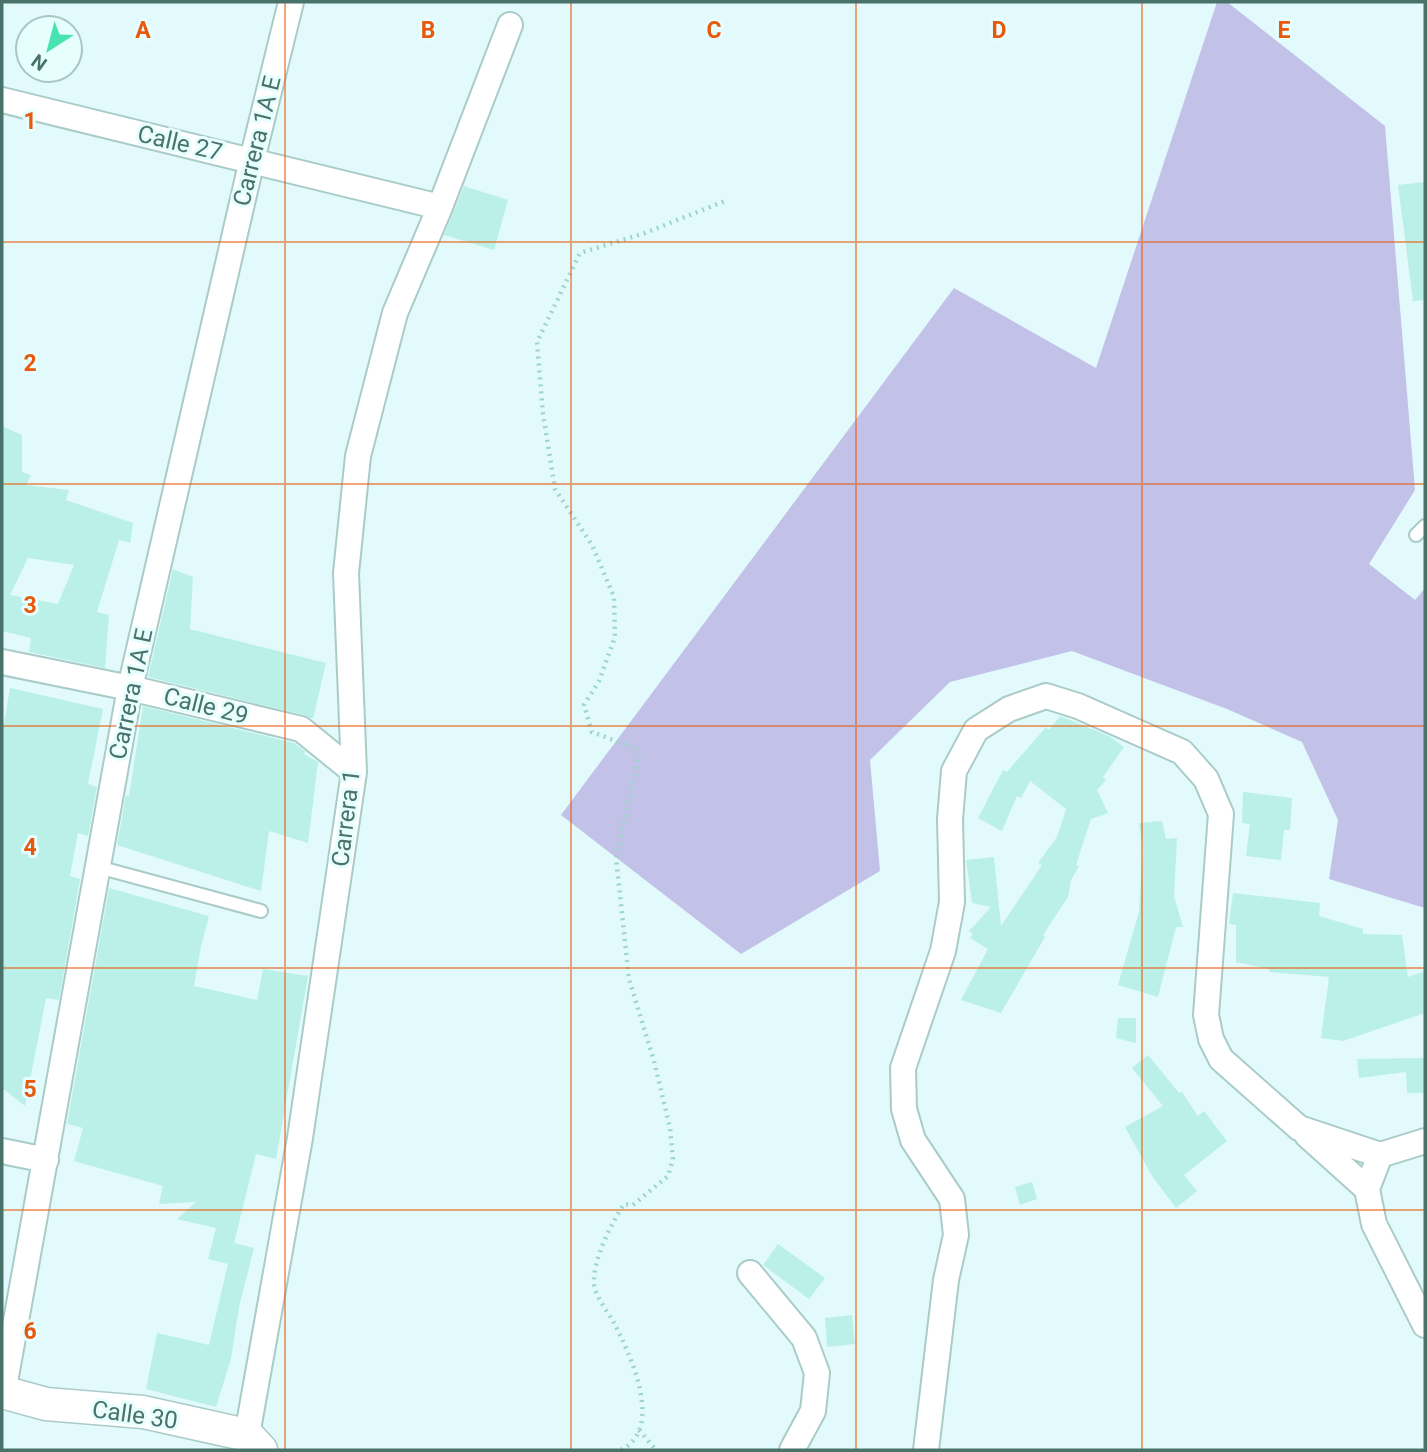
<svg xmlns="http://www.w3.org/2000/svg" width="1427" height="1452" font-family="Roboto,sans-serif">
<rect width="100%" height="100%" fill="#e2fafc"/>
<path fill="#c2c1e8" d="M1217,2H1227L1385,126L1415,490L1369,564L1415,600L1425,588V908L1329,879L1338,820L1302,742L1227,709L1072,651L950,682L870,760L880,871L741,954L561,815L954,288L1096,368Z"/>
<path fill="#baf0e7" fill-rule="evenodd" d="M1425,182V300L1413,301L1398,185Z
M464,186L508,200L494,250L444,235Z
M2,426L22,435V472L31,475L26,485L69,490L66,500L133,523L130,543L119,540L97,612L109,615L105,668L29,652L31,638L2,631ZM28,558L74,565L58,604L10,595Z
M173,569L193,577L190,629L326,663L313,719L304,715L148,677Z
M10,688L103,709L88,784L97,787L88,836L78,833L70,876L80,879L59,1000L46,998L25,1106L2,1088V735Z
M143,706L294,743L305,751L304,754L318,762L308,843L269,831L261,891L117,845L126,795L129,796Z
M1060,716L1109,736L1124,747L1103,777L1106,780L1097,790L1108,813L1091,819L1076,865L1079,866L1071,880L1068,897L1043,935L1045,937L1001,1013L961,1000L988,949L970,938L973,934L969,931L991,907L972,903L966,860L994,857L1001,926L1042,865L1038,863L1057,837L1066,809L1030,781L1021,798L1017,796L1002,831L978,818L1003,770L1007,772L1046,727L1049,730Z
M1243,792L1292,798L1290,830H1284L1281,860L1246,856L1250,824L1242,823Z
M1162,821L1166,839L1177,838L1174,896L1183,927H1176L1158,997L1118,985L1139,912L1143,848L1139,823Z
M109,888L209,916L201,946L194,986L257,1000L263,969L308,976L276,1159L256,1154L234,1243L254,1248L239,1307L231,1359L216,1407L146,1389L157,1333L209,1345L228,1264L208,1259L216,1228L177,1219L196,1202L159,1204L163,1186L74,1161L83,1128L67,1124Z
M1233,893L1320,903L1319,916L1363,929V934L1402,935L1408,977L1425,971V1013L1343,1041L1321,1038L1329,977L1269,972V969L1236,962V925L1229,924Z
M1118,1018H1136V1043L1116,1038Z
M1148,1055L1179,1093L1182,1092L1198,1116L1204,1111L1227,1141L1184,1175L1197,1191L1176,1208L1152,1176L1125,1127L1163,1106L1132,1068Z
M1425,1058V1093H1407L1406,1072L1359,1078L1357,1059Z
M1032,1182L1037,1199L1020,1205L1015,1187Z
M778,1244L825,1278L809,1299L763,1265Z
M852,1315L855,1344L827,1347L825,1318Z"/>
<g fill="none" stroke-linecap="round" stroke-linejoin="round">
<defs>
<path id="service" d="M1416,535L1425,526
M98,867L261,911"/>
<path id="minor" d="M2,100L440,207
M2,662L130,688L301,729L354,772
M1307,1135L1367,1189
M1425,1141L1380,1155L1367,1189L1374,1224L1425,1325
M2,1151L46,1160
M750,1273L804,1338L817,1373L813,1411L792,1450
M3,1393L130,688L252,160L291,2
M247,1435L300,1138L354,772L346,573L358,456L395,313L440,207L510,25
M926,1450L946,1280L956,1235L952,1199L913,1140L904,1109L903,1068L943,951L952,902L950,819L954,771L976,730L1009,709L1046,696L1078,706L1182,752L1206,779L1221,814L1206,1015L1211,1039L1221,1059L1299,1128L1380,1155"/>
<path id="tertiary" d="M2,1392L46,1404L143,1412L247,1435L261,1450"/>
</defs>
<use href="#service" stroke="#a9ccc8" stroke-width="16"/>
<use href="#minor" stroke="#a9ccc8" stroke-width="28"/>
<use href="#tertiary" stroke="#a9ccc8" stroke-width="35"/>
<path stroke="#9dd5cb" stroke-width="4.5" stroke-dasharray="2 5" stroke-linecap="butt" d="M639,1430L656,1450
M621,1450C665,1428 630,1354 614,1323C608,1312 595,1296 594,1284C593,1258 611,1225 624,1204L633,1205L668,1176L673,1159L670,1128L654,1061L629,979L616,858L640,750L592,732L584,705L599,681L615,637L614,597L592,545L555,489L543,414L537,342L580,253L645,233L725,201"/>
<use href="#service" stroke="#fff" stroke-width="12"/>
<use href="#minor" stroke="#fff" stroke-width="24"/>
<use href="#tertiary" stroke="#fff" stroke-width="32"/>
</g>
<path fill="none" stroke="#e8590c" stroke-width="2" stroke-opacity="0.55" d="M285,2V1450M571,2V1450M856,2V1450M1142,2V1450M2,242H1425M2,484H1425M2,726H1425M2,968H1425M2,1210H1425"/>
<g text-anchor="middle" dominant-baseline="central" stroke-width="6" stroke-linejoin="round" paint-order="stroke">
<g font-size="24" fill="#49726a" stroke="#e7feff">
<text transform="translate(257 141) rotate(-76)">Carrera 1A E</text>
<text transform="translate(180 143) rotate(13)">Calle 27</text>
<text transform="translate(131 694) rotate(-78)">Carrera 1A E</text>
<text transform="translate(206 706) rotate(14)">Calle 29</text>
<text transform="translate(346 818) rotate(-83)">Carrera 1</text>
<text transform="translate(135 1415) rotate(8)">Calle 30</text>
</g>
</g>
<g font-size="23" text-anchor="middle" font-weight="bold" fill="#e8590c" stroke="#e7feff" stroke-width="6" stroke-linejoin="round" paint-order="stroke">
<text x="143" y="38">A</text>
<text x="428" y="38">B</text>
<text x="714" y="38">C</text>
<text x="999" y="38">D</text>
<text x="1284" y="38">E</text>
<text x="30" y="129">1</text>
<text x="30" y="371">2</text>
<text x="30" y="613">3</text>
<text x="30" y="855">4</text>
<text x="30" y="1097">5</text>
<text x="30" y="1339">6</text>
</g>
<rect width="1427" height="1452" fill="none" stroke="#49726a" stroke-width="7"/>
<g transform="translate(49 49) rotate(216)"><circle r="33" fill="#e7feff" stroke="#a8c6c3" stroke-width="2"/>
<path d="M0-5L12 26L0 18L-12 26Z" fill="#48e4af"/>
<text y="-10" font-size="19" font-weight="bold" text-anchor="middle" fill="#49726a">N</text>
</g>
</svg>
